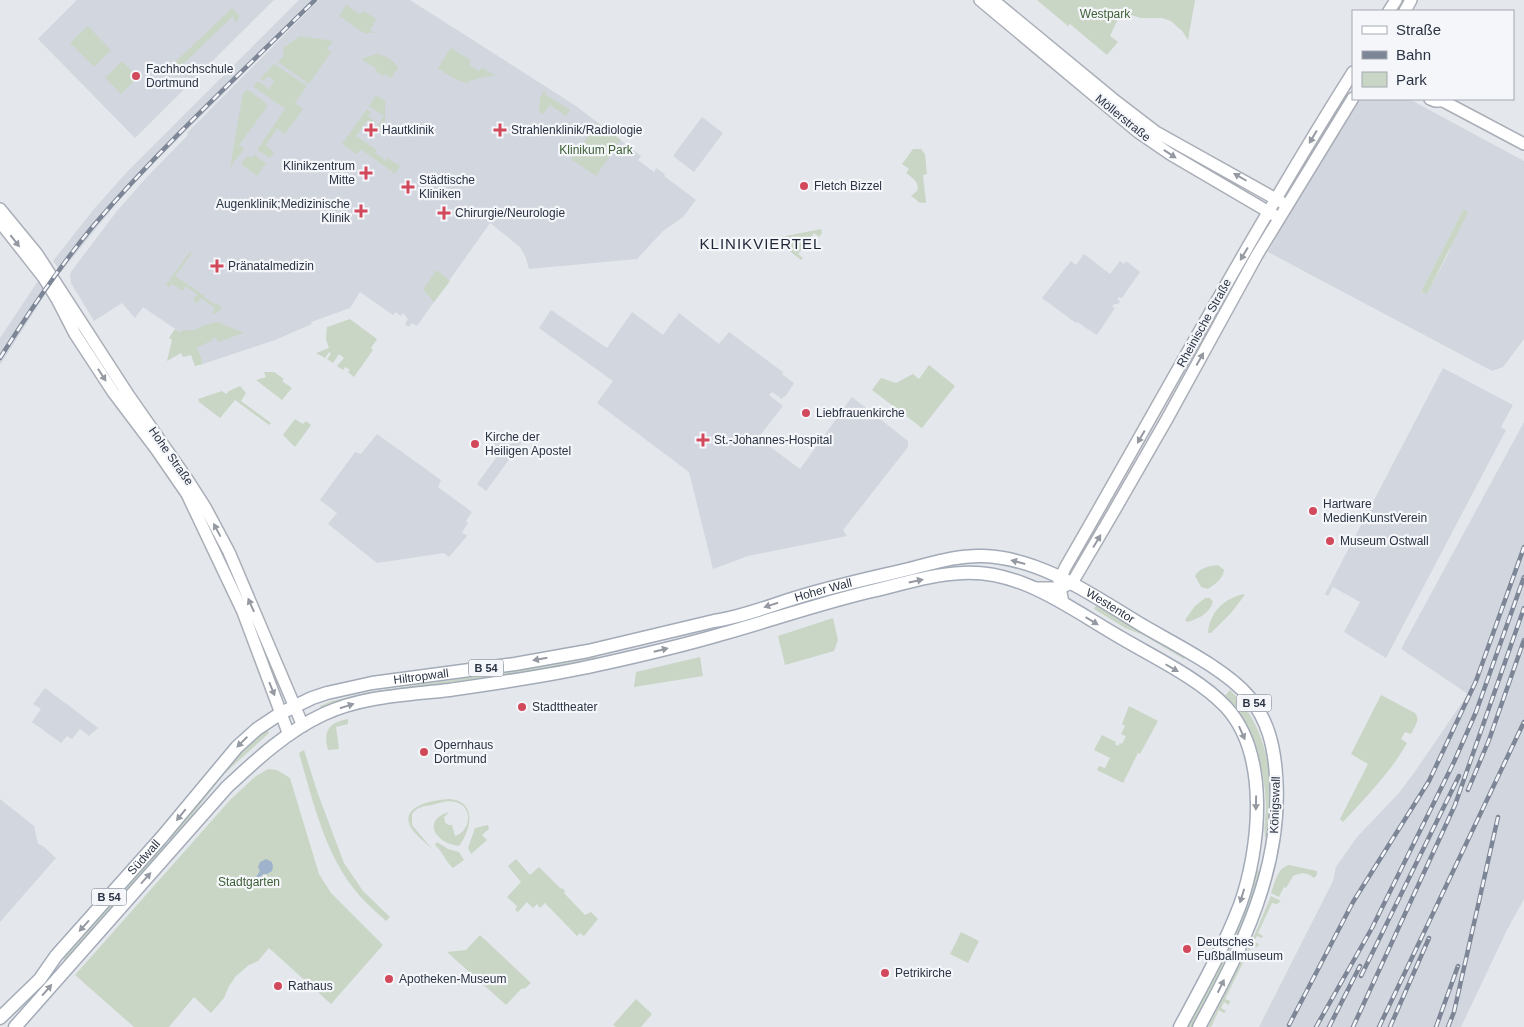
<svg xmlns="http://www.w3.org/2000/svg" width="1524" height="1027" font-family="Helvetica,sans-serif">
<rect width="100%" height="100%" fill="#e4e7ec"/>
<path fill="#d2d6de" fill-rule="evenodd" d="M77,0H274L135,138L38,39Z
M299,0H317L136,181L115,205L61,272L53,261L94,209L126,173Z
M319,0H410L576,106L641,156L638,160L654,172L656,168L665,174L664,176L696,200L683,217L663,231L637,259L529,269L526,258L520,247L490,223L417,326L412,323L409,327L405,324L408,319L403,313L401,316L396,312L393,315L360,292L350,308L311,322L312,324L275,340L203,364L196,347L187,337L143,307L135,318L122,303L94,321L71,283L70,274L73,269L117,211L146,178L188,135L187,133Z
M1361,99H1409L1524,161V339L1503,367L1492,371L1268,252L1310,178ZM1463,210L1448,254L1427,294L1421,292Z
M702,117L723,133L694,172L673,156Z
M1084,254L1110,274L1120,261L1124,264L1126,261L1140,272L1122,298L1119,297L1117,299L1120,301L1118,304H1114L1112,307L1115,308L1097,335L1077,322L1076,323L1042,298L1071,261L1076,265Z
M38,281L46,293L0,365V338Z
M551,310L607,348L632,312L663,335L679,313L719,344L729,332L783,372L782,374L794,383L785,397L784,396L782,399L772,392L769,395L783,406L758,438L800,469L852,397L908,441V447L843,530L847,536L748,556L713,569L689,472L597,403L613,381L539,328Z
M1443,368L1513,405L1501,427L1506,430L1386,658L1344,632L1360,602L1333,587L1328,596L1325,594Z
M1524,422V899L1507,930L1461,1027H1259L1333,881L1336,867L1357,837L1398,794L1414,773L1468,694L1401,649Z
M500,432L509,438L522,442L486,491L477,484L496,458L492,454L497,447L492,443Z
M377,434L441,480L438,487L472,512L466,521L468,523L462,532L467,536L449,557L444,553L377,563L328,524L337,513L320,500L355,452L361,454Z
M45,688L72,708L98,728L89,736L80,729L72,739L67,736L61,743L32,722L41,709L33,704Z
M0,799L34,826L38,844L43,846L56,858L0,922Z"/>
<path fill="#c9d6c5" d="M1037,0H1195L1188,40L1183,32L1171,21L1162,18H1141L1121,12L1110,36L1118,42L1107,55L1070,24L1068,26Z
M346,5L360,14L363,11L376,19L370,30L375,33H364L339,16Z
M232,8L239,15V18L235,23L233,16L178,69V77L168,69Z
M88,26L111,50L94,67L70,43Z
M300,36L333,41L327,49L331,52L309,84L278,62L284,56L283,48Z
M451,48L470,60V65L479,71L482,68L495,75L472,80L467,83C455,80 447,75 438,68Z
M376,54C384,55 395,60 398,68L391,78L385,74L383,76L376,71L377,69L361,59Z
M122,61L138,77L121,94L105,78Z
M274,64L307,86L295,103L303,109L285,134L277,128L266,145L274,152L270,158L257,150L285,109L253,86L258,81L269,89L274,81L268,76L263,81L260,79Z
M248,90L266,103L267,107L239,145L244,149L230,167L243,93Z
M544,91L546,92L545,94L570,110L566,116L550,105L543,114L539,111L540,97Z
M376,95L385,101V125L389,128L386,133L377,127L384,116L369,106Z
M367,109L371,112L368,116L376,122L374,124L368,120L356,136L377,150L375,153L386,161L388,158L400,166L395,174L361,149L357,154L342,144Z
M598,123L621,140L596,176L571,159Z
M913,149H921L925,154L927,174L923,175L926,203L917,202L918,201L911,196L917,191C920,182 912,178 906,173L909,169L902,164Z
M254,155L266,163L257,176L241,164L248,156L252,158Z
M1463,210L1468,212L1427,294L1421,292Z
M821,229L822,233L819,237L814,233L798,254L803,258L801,260L778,242L781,237Z
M190,252L192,253L175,276L205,296L204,297L216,305L217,304L222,307L216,314L212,313L215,308L201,298L197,303L193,300L197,294L186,286L182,291L172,284L169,287L166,285Z
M437,270L450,281L434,302L423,289Z
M350,319L377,339L371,348L373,350L354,377L348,372L350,370L345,367L343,370L337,366L344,358L339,354L333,363L327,359L331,354L329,352L325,358L316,353L329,348L326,339L327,327Z
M217,322L244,333L218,342L216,337L212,339V341L197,347L203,364L195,366L191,355L183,357L181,353L167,361L172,340L169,338L175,329L179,332L185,330H195L205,325Z
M929,365L955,386L922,428L872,390L881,378L896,383L913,374L919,379Z
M264,372H274L284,379L282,381L292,388L282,400L256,380L266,377Z
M240,386L246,393L241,401L271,423L269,425L235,400L220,418L199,402L198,399L222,391L226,394L229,391Z
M295,419L303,424L306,421L311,425L295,447L283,435Z
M1218,565L1224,570C1223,579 1215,584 1208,589L1201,587L1195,576C1199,568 1209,566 1218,565Z
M1244,594V596L1231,613L1211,633H1208C1210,612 1223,599 1244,594Z
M1205,598H1210L1213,602C1209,614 1198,619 1187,622L1185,620L1195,606Z
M1097,604L1185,657L1184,659L1143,635L1125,628L1094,609Z
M833,618L838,640L834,651L785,665L778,636Z
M596,654L597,660L575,664L322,709L320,706L332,701L369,692L548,666L586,659Z
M700,657L703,676L634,687L636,672Z
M1230,690C1254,713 1264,740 1270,772C1272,782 1274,794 1273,804C1272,816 1269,829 1267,842C1262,832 1266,818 1266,807C1265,767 1253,725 1224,697Z
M1381,695L1415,713C1421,720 1414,727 1411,734L1405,732L1401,739L1407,743C1390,773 1366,797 1343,822L1340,819L1368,764L1351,754Z
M1129,706L1158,721L1140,754L1138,753L1123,783L1097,770L1099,766L1105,768L1110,758L1094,750L1102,735L1116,742L1115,744L1118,746L1120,743L1122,744L1126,736L1121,734L1125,726L1122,724Z
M348,719V724L336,727L339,749L328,750C323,731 328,723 348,719Z
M267,728L269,733L224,774L172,841L169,838L243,749Z
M304,750L318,794L344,863L363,891L390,917L386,921C374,910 361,899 351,885C323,847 312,798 299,753Z
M268,769L277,770L290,778L319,874L331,893L383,945L331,1004L269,948L258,961L249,965L236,976L229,986L224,998L211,1013L194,997L169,1027H134L75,975L231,799L256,776Z
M449,799C478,801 471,830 459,846C453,845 445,843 440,838C427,827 436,815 449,812L444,817L445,822L448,825H452L455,836C471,831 474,806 455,802C448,800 439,803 432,805C424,806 417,807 412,814V825L432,849C426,843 419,838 414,832C394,807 432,800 449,799Z
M488,825L489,829L482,835L487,840L471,854L468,848L475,828Z
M437,842L448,849L459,852L464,860L453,868C445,861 443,852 435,845Z
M165,843L168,845L66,961L63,958Z
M516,859L530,875L539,867L561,889L562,888L565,891L564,893L585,915L591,912L598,919L584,936L580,933L577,936L545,903L540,908L537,904L533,908L527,902L518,912L515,910L517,906L507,897L521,882L508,866Z
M1289,865L1317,871V875L1314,878C1307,872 1301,872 1293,876L1286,888L1284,887L1279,897L1271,893C1275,883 1277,868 1289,865Z
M1255,870L1264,872L1247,922L1195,1027H1186Z
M1271,896L1281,901L1277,904L1272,903L1258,933L1263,936L1262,938L1257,936L1254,942L1259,944L1257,947L1252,945L1225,999L1230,1001L1229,1005L1224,1002L1221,1008L1226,1011L1224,1013L1219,1010L1211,1027H1208L1251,943Z
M961,932L979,941L968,963L950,954Z
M480,935L531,983L524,989L522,988L506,1005L447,952L466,950Z
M636,999L652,1014L641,1027H616L613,1025Z"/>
<path fill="#9fb4cc" d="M266,859L272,862L273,867L272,871L267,874H263L255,886L253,885L251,888L247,887L246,883L250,882L254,877H256L260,871L258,867L260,862Z"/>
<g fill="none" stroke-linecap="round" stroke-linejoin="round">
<defs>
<path id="secondary" d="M980,0L1138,132L1170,154L1274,215
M993,0L1113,99L1156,132L1283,203
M1389,11L1396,0
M1405,11L1411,0
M1430,99L1435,101H1443L1524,144
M0,209L37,254L129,396L187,479L205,507L229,552L303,726
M0,222L44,278L57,299L75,334L113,392L156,449L187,494L243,612L289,735
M1035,588H1059L1072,583L1113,513L1167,419L1257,255L1353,98
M1063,603L1059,582L1065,568C1161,402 1251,234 1353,72"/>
<g id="primary">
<path id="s1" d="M0,1018L40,979L56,956L162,837L237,747L257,729L281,713L312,698L327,693L372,683L515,664L588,651L714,621C742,617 769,606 795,598C833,586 871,578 909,569C933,563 957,555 983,556C1041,558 1092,595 1140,624C1172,643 1226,669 1249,697C1268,720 1274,746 1276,775C1283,867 1242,948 1199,1027"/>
<path d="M15,1027L227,787C256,760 287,731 324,714C363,696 407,695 449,690C498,683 548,676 597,665C638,656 681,646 722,634C772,620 821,603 872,591C902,584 933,574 963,573C1020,570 1067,606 1113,633C1149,655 1198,677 1226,707C1270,755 1260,849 1240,905C1224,947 1201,988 1180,1027"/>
</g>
</defs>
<use href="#secondary" stroke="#a9aeb7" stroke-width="14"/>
<use href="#primary" stroke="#a3abb8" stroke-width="15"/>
<use href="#secondary" stroke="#fff" stroke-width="11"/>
<use href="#primary" stroke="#fff" stroke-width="12"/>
<defs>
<path id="rail" d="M0,358C29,312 59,267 94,225C163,145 240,74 315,0
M1468,790L1489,740L1524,640
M1361,976L1459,776
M1289,1025L1353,902L1429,781L1476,681L1524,547
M1316,1027L1372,928L1454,762L1476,712L1524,577
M1329,1027L1360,966
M1353,1027L1455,805L1524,608
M1379,1027L1524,722
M1390,1027L1429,938
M1436,1027L1458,966
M1448,1027L1454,1012L1498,817"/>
</defs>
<use href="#rail" stroke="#7d8696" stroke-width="4.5"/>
<use href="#rail" stroke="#f4f6f9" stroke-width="2.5" stroke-dasharray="8" stroke-linecap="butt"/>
</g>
<defs><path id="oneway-solid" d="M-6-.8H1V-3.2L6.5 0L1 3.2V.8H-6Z" transform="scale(1.25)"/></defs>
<g fill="#959aa2">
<use href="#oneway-solid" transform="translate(1313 137) rotate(121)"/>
<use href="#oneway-solid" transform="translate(1170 154) rotate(33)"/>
<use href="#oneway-solid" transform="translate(1240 177) rotate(-150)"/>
<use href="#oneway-solid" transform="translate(15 241) rotate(52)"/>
<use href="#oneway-solid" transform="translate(1244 254) rotate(121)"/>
<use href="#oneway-solid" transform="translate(1200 359) rotate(-61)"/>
<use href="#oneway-solid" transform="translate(102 375) rotate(57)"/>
<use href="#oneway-solid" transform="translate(1141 437) rotate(120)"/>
<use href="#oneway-solid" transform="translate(217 530) rotate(-118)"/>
<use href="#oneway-solid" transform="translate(1097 541) rotate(-59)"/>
<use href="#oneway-solid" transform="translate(1018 562) rotate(-165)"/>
<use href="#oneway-solid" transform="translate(916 581) rotate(-12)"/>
<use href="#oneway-solid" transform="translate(251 605) rotate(-114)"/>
<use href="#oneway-solid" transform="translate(771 605) rotate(162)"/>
<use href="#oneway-solid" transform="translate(1092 621) rotate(31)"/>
<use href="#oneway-solid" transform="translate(661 650) rotate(-14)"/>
<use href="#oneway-solid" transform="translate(540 659) rotate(170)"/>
<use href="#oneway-solid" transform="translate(1172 668) rotate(30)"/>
<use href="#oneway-solid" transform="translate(272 689) rotate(68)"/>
<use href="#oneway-solid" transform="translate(347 706) rotate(-17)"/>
<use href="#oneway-solid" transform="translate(1242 733) rotate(66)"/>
<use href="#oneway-solid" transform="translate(242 742) rotate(135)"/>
<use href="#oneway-solid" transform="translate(1256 803) rotate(91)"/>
<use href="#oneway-solid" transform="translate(181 815) rotate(129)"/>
<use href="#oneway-solid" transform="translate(146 878) rotate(-48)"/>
<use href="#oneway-solid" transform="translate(1242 896) rotate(107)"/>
<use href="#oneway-solid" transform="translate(84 926) rotate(132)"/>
<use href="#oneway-solid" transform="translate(1221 986) rotate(-64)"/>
<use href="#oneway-solid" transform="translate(47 990) rotate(-49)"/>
</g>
<g fill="#d1495b" stroke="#f4f6f9" stroke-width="2">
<circle cx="136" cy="76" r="5"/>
<path d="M368.5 122.5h5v5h5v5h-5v5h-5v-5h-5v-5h5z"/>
<path d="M497.5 122.5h5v5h5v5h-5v5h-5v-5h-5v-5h5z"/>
<path d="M363.5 165.5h5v5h5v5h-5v5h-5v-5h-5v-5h5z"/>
<circle cx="804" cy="186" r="5"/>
<path d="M405.5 179.5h5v5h5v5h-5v5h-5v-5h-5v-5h5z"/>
<path d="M358.5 203.5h5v5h5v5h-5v5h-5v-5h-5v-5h5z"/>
<path d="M441.5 205.5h5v5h5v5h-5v5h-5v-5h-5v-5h5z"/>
<path d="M214.5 258.5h5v5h5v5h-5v5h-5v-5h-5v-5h5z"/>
<circle cx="806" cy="413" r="5"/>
<path d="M700.5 432.5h5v5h5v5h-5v5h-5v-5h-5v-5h5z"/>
<circle cx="475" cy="444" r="5"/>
<circle cx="1313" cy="511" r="5"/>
<circle cx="1330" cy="541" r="5"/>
<circle cx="522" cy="707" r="5"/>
<circle cx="424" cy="752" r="5"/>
<circle cx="1187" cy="949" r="5"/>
<circle cx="885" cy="973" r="5"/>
<circle cx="389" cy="979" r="5"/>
<circle cx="278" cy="986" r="5"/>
</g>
<g text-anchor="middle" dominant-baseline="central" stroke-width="4.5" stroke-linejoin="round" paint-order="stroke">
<g fill="#f4f6f9" stroke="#676e7b" stroke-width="1">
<rect x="468.5" y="659.5" width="35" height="17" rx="4"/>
<rect x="1236.5" y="694.5" width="35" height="17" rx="4"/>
<rect x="91.5" y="888.5" width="35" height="17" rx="4"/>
</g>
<g font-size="11" font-weight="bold" fill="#2b3445">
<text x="486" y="668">B 54</text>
<text x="1254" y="703">B 54</text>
<text x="109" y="897">B 54</text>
</g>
<g font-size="12" fill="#3f6138" stroke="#f4f6f9">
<text x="1105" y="14">Westpark</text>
<text x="596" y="150">Klinikum Park</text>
<text x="249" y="882">Stadtgarten</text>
</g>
<g font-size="12" fill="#2b3445" stroke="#f4f6f9" text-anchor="start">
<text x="146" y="69">Fachhochschule<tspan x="146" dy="14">Dortmund</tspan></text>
<text x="382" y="130">Hautklinik</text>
<text x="511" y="130">Strahlenklinik/Radiologie</text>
<text x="355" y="166" text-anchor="end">Klinikzentrum<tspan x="355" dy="14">Mitte</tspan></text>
<text x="419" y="180">Städtische<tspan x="419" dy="14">Kliniken</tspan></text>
<text x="814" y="186">Fletch Bizzel</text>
<text x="350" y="204" text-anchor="end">Augenklinik;Medizinische<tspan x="350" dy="14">Klinik</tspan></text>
<text x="455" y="213">Chirurgie/Neurologie</text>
<text x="228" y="266">Pränatalmedizin</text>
<text x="816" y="413">Liebfrauenkirche</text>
<text x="485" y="437">Kirche der<tspan x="485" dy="14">Heiligen Apostel</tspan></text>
<text x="714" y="440">St.-Johannes-Hospital</text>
<text x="1323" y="504">Hartware<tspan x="1323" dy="14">MedienKunstVerein</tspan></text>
<text x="1340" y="541">Museum Ostwall</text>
<text x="532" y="707">Stadttheater</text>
<text x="434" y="745">Opernhaus<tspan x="434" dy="14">Dortmund</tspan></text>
<text x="1197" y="942">Deutsches<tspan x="1197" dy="14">Fußballmuseum</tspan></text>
<text x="895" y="973">Petrikirche</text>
<text x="399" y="979">Apotheken-Museum</text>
<text x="288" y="986">Rathaus</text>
</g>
<g font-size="12" fill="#2b3445" stroke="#f4f6f9">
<text transform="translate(1123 118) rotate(39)">Möllerstraße</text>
<text transform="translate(1204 323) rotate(-61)">Rheinische Straße</text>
<text transform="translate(171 456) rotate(55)">Hohe Straße</text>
<text stroke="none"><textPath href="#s1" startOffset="974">Hoher Wall</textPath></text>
<text stroke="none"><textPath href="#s1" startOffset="1276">Westentor</textPath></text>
<text stroke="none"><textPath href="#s1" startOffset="562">Hiltropwall</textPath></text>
<text transform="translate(1275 805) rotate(-88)">Königswall</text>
<text stroke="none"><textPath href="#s1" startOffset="216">Südwall</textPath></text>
</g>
<g font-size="15" letter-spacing="1" fill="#1d2536" stroke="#f4f6f9">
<text x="761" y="243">KLINIKVIERTEL</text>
</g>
</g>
<rect x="1352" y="10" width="162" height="90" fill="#f4f6f9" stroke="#a4a8b1"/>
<rect x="1362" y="26" width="25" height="8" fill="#ffffff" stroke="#a4a8b1"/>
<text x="1396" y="35" font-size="15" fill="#2b3445">Straße</text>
<rect x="1362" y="51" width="25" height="8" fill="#7d8696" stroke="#a4a8b1"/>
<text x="1396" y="60" font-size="15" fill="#2b3445">Bahn</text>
<rect x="1362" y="72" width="25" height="15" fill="#c9d6c5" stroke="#a4a8b1"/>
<text x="1396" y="85" font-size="15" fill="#2b3445">Park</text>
</svg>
